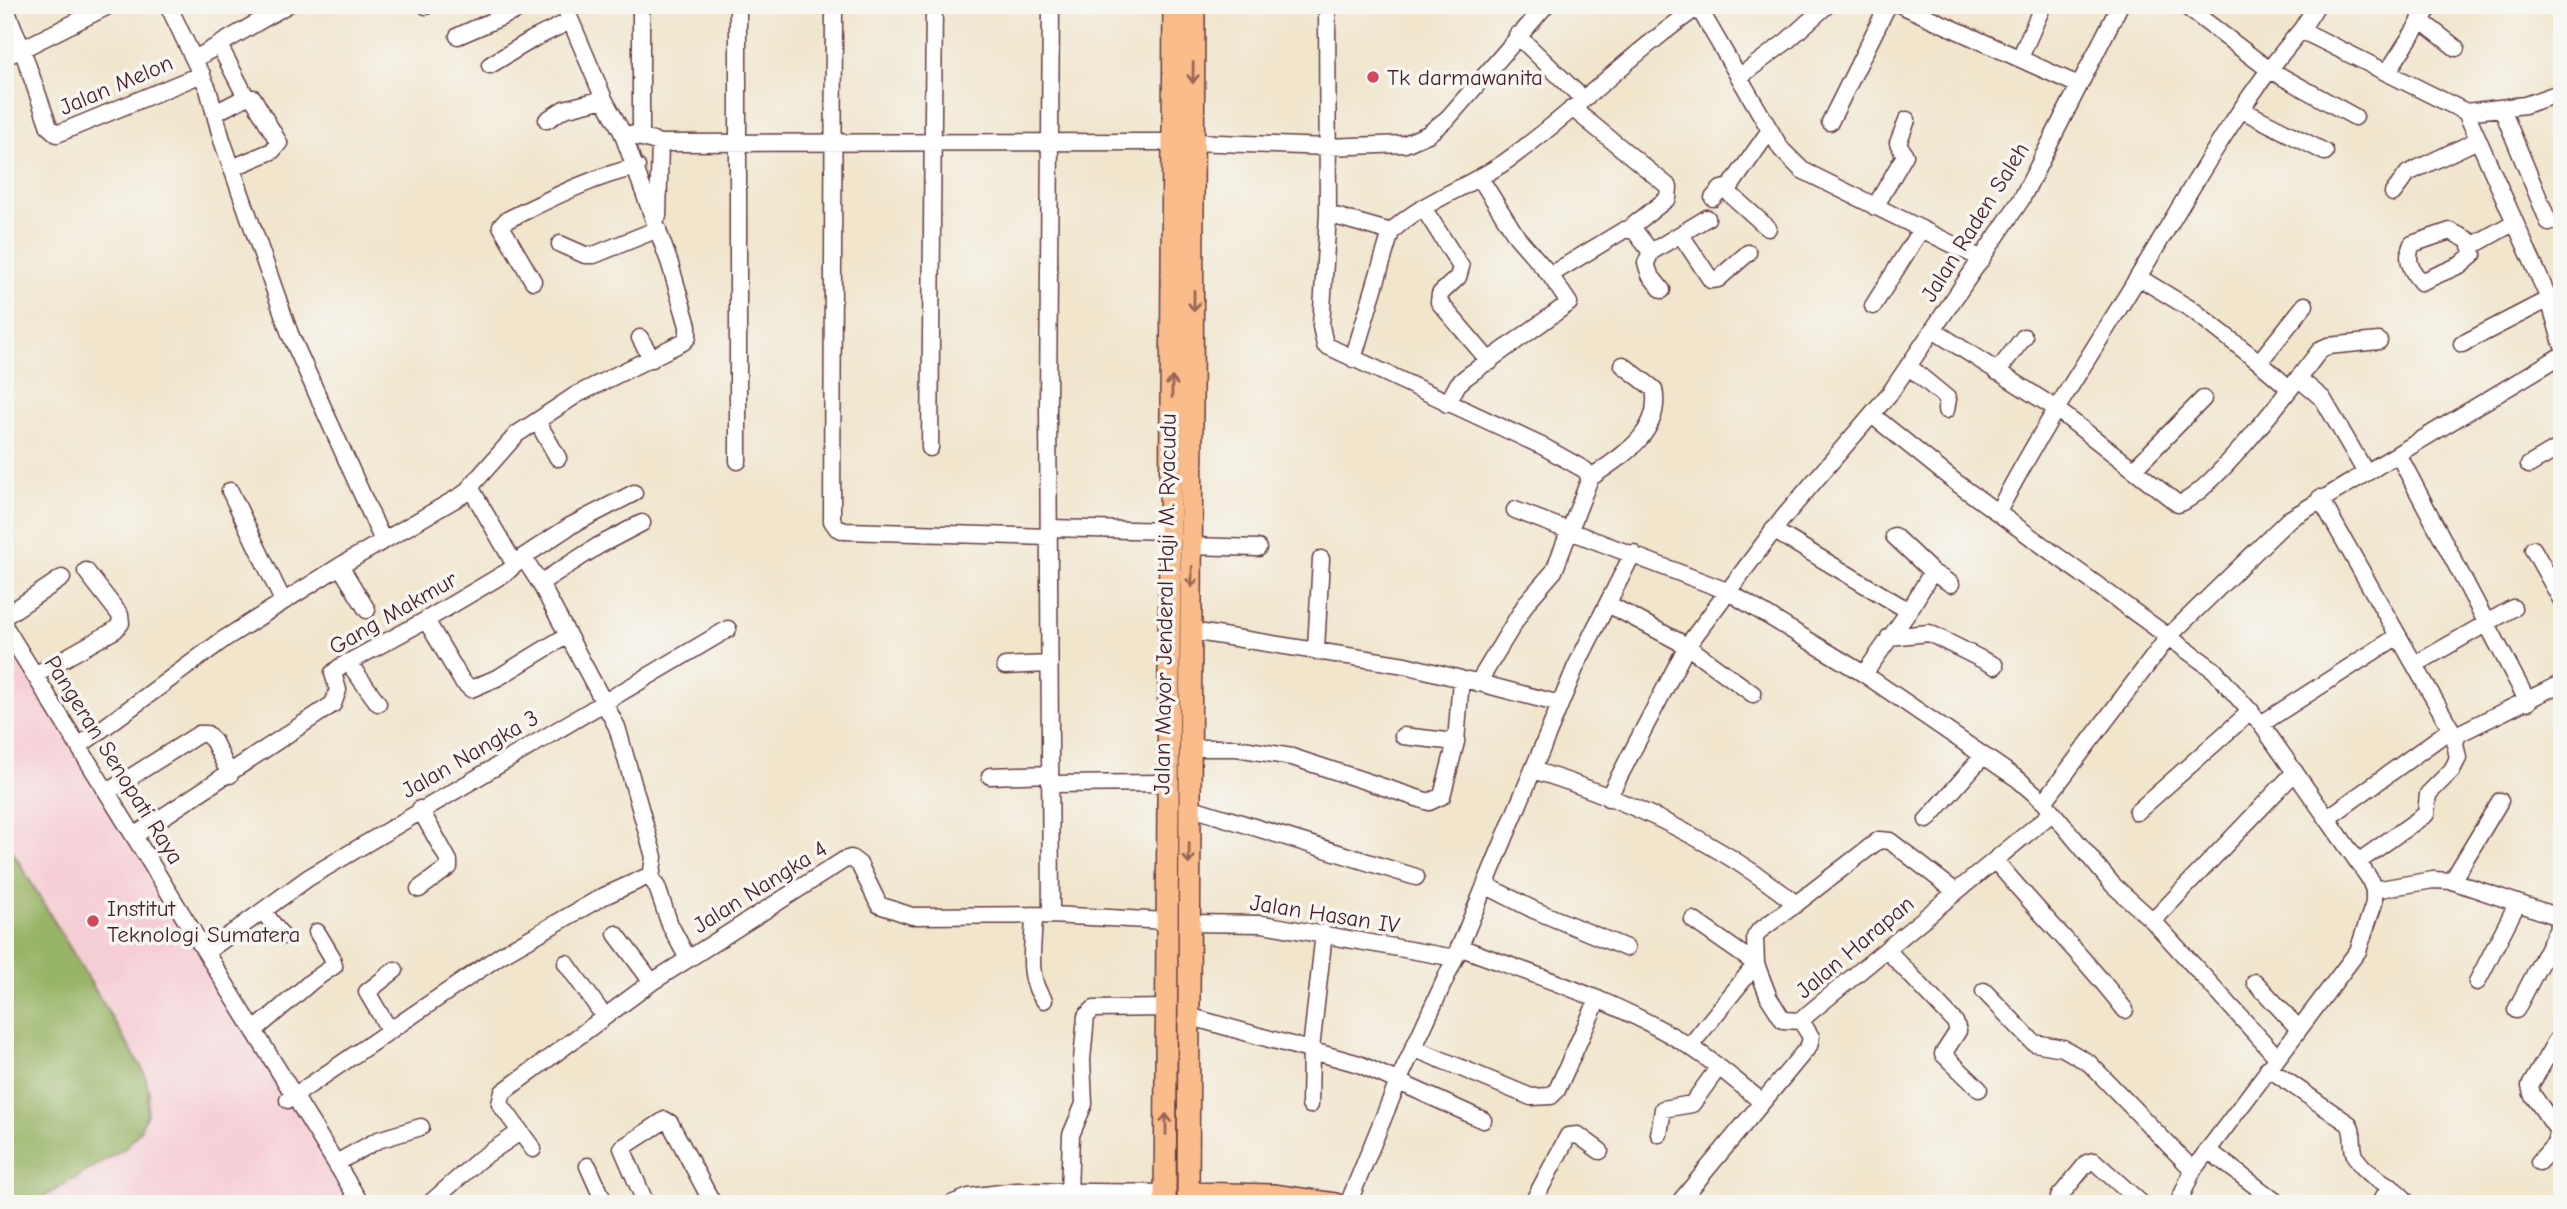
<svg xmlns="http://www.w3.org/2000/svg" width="2567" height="1209" font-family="'Comic Neue',sans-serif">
<rect width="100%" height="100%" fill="#f6f6f2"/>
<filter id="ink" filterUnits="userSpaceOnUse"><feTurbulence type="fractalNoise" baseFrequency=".0143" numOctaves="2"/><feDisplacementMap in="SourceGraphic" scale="14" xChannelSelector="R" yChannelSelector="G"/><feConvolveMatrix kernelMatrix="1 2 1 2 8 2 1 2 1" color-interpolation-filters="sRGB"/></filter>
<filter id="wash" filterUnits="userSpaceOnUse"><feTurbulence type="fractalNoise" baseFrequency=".00686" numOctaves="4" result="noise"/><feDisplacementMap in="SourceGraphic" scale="28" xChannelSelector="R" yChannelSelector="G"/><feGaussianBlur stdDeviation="1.57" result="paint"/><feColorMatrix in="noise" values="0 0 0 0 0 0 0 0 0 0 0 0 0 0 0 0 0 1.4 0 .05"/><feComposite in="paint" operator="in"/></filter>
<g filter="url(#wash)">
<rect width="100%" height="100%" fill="#f1e5cc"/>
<path fill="#f6cfd6" d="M5,638L356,1204H5Z"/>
<path fill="#98b466" stroke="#716a48" stroke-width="2" d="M5,839L144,1072L149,1092L147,1113L139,1132L125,1148L32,1204H5Z"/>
</g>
<g filter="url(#ink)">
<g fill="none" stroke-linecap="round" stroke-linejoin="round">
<defs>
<path id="minor" d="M168,5L208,89L222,140L290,334L383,541
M564,5L604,99L622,132L660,143L1172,142
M738,5V461
M834,5L832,521L837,528L845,531L1049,537
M1051,5L1048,404L1051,915
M1327,5L1328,214L1321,326L1325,345L1544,447L1585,470L1590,478L1554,571L1527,602L1478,683
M1697,5L1781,149L1802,170L1982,259
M1901,5L2078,85
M2184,5L2268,69L2355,117
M426,6L427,5
M5,7L22,49L110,5
M2420,20L2456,48
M2301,30L2317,5
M1517,35L1583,99
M458,36L529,5
M219,45L246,97
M5,57L22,49L49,127L57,134L202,74
M2020,58L2043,5
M195,59L287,5
M490,65L533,39L570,21
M2387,73L2431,5
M1739,77L1787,41L1827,5
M1572,108L1669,187L1668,198L1630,228
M2502,109L2549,223
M2242,110L2325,152
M2466,112L2525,105L2562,92
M215,113L246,97L253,98L279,143L272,151L232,168
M547,120L564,109L604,99
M1830,122L1888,5
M641,138V5
M1192,142L1327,147L1405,144L1428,134L1448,118L1546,5
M1730,187V194L1768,228
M2393,193L2408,173L2478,140
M1713,198L1721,189L1730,187L1770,130
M1875,207L1905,155L1898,143L1907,120
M1424,209L1461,267L1458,277L1440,294L1439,302L1490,362
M1328,214L1391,232
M658,216L660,143
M2450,231L2468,240L2473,254L2460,265L2421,282C2411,271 2405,259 2412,244Z
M1681,235L1711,280L1718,279L1748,253
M560,244L585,255H594L658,229
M2472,246L2513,223
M1651,252L1646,263L1650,275L1662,290
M1550,275L1624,230H1634L1651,252L1707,218
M2138,277L2194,311L2259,362L2305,305
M533,281L501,226L507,220C550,199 591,177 637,167
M1873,306L1920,231
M1933,330L2055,408L2178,504C2209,497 2297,380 2321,349L2328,346L2379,341
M640,338L652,359
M2462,344L2549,299
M1353,359L1391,232C1422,201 1469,187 1505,162C1574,113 1632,52 1701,5
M2259,362L2290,389
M1908,366L1948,399L1946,410
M1997,372L2024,337
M2298,378L2323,399L2366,473
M1447,404L1458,384L1466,377L1569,303L1550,275L1517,237L1480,178
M1872,415L1954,481L2214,670L2261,724L2369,878L2374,890V903L2358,951L2193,1170L2178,1204
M537,421L558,458
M930,448L934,5
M2398,454L2528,702
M2529,465L2562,446
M2135,468L2203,399
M1590,478C1620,457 1663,433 1654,389L1623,365
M470,487L515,565
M230,491L283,601
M2320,498L2451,729L2329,817
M1515,510L1727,591L1864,674L2019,780L2044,802L2113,885L2153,921L2276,1056
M1998,512C2041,429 2092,353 2140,274C2190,191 2238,104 2301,30L2466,112L2549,299L2562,344
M1049,528L1171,531
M1773,530L1909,611L1864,674
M1894,536L1932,572
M1192,546L1258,548
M2533,549L2562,601
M523,557L540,583L617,727L654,857L651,878
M340,566L367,610
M540,583L598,546L642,523
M1608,604L1687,646L1753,694
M1909,611L1932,572L1951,584
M5,616L62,578
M426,620L462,681L471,689L499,677L566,636
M5,627L361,1204
M1191,631L1405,665L1461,679L1456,742L1403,736
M1889,637L1929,633L1995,666
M1316,649L1321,559
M348,662L378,703
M2416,664L2513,608
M1005,666L1048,664
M35,675L115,630L121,623L120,615L86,571
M1468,680L1560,704
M2261,724L2398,636
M79,746L224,639L340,566L464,494L517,434L537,421L576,395L683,342L688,337V326L670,264L622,132
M1190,748H1237L1292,757L1429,802L1442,796L1456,742
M1533,770C1627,799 1719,842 1796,904L1759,931L1755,937L1756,964L1690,1046
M990,776L1050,774
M1050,784L1167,783
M107,792L199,734H207L214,742L230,775
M1608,798L1687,646L1783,518L1890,393L2021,200L2120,5
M2044,802L2169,636L2288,520L2562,355
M1189,807L1416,877
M2137,812L2251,711
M1927,820L1983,756
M134,836L333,704L338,690L333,673L340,667L426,620L507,572L523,557L570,526L634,493
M1995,860C2037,912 2085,957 2125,1010
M2358,862L2426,814L2428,794L2452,770L2458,758L2455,743L2458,734L2562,683
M2452,881L2500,801
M1485,885L1534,910L1626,948
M419,889L449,867V861L420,809
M2374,890L2433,880L2452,881L2562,918
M1796,904L1879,840L1890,841L1956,892
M263,911L282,936
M1034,915C1034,942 1025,978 1044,1000
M1693,920L1756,964L1769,998L1783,1020L1801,1021
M2153,921L2295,772
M1188,923L1263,924L1455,958
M616,934L652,982
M1459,947C1537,976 1618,1001 1689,1046C1715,1062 1738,1083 1761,1101
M1888,951L1955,1022L1958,1031L1943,1054L1979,1089
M206,952L308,878L728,629
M2546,952L2562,962
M566,963L604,1016
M2255,982L2298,1028
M2477,982L2517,904
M1984,991L2034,1043L2063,1048L2089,1063L2193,1170
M2516,1010L2562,921
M1188,1016L1359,1064L1483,1120
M254,1031L312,981L334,966L332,957L317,932
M390,1031L367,992L395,970
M1413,1048L1531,1097L1551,1096L1557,1090L1598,999
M2268,1068L2349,1124C2356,1136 2349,1149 2358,1161C2371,1180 2395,1184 2408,1204
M288,1100L501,955L602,897L644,878H651L657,887L670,925L688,959
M1310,1105L1311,1049L1324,933
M1659,1134L1663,1109L1692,1104L1718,1068
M533,1149L500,1104L503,1092L652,982L844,860L851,858L859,864L879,905L912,916L1051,915L1167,921
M2208,1150L2279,1204
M2539,1162L2555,1144L2558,1131L2532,1094L2530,1086L2556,1041
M336,1163L378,1140L421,1127
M588,1166L605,1204
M1069,1193L1071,1135L1084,1104L1082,1060L1086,1016L1094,1009L1167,1008
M2059,1197L2087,1163L2094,1161L2142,1204
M429,1204L480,1159L520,1132
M646,1204L622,1148L665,1120L670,1123L713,1204
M951,1204L969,1197L1017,1191L1166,1193
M1348,1204L1398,1082L1455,958L1576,666L1633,553
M1532,1204L1568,1136L1578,1135L1600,1151
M1678,1204L1809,1046L1811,1037L1801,1021L1808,1014L2052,813
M2379,1204L2391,1186"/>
<path id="major" d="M1188,1193L1273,1195L1335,1204
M1165,1204L1174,5
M1188,1204L1194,5"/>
</defs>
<use href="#minor" stroke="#633d43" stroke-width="19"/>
<use href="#major" stroke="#633d43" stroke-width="24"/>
<use href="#minor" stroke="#fff" stroke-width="16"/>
<use href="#major" stroke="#fabc8b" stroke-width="21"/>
</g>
<defs><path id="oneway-shaft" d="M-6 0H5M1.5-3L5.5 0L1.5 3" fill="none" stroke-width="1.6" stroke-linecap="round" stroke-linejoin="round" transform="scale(1.75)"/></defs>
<g stroke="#996656">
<use href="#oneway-shaft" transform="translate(1193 73) rotate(91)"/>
<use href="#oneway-shaft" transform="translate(1194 301) rotate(90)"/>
<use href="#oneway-shaft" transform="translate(1172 387) rotate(-90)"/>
<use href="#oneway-shaft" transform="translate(1192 577) rotate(91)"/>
<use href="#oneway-shaft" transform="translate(1189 854) rotate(91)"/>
<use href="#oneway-shaft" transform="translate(1166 1124) rotate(-90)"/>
</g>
</g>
<g fill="#d1495b" stroke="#f6f6f2" stroke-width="2.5">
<circle cx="1373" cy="77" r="7"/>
<circle cx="93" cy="921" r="7"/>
</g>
<g text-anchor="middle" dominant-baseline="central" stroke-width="7" stroke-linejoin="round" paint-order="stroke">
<g font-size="23" fill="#4a1f2b" stroke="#f6f6f2" text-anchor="start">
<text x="1387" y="77">Tk darmawanita</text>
<text x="107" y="908">Institut<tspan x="107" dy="26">Teknologi Sumatera</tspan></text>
</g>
<g font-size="23" fill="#4a1f2b" stroke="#f6f6f2">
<text transform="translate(116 85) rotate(-23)">Jalan Melon</text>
<text transform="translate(1975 222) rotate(-58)">Jalan Raden Saleh</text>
<text transform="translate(1165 604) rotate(-89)">Jalan Mayor Jenderal Haji M. Ryacudu</text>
<text transform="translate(393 613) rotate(-30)">Gang Makmur</text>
<text transform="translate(470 754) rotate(-30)">Jalan Nangka 3</text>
<text transform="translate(114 760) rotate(58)">Pangeran Senopati Raya</text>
<text transform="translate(760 887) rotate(-32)">Jalan Nangka 4</text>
<text transform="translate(1325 914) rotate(9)">Jalan Hasan IV</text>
<text transform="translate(1855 947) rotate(-40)">Jalan Harapan</text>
</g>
</g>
<rect width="2567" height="1209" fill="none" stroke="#f6f6f2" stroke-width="28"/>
</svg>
